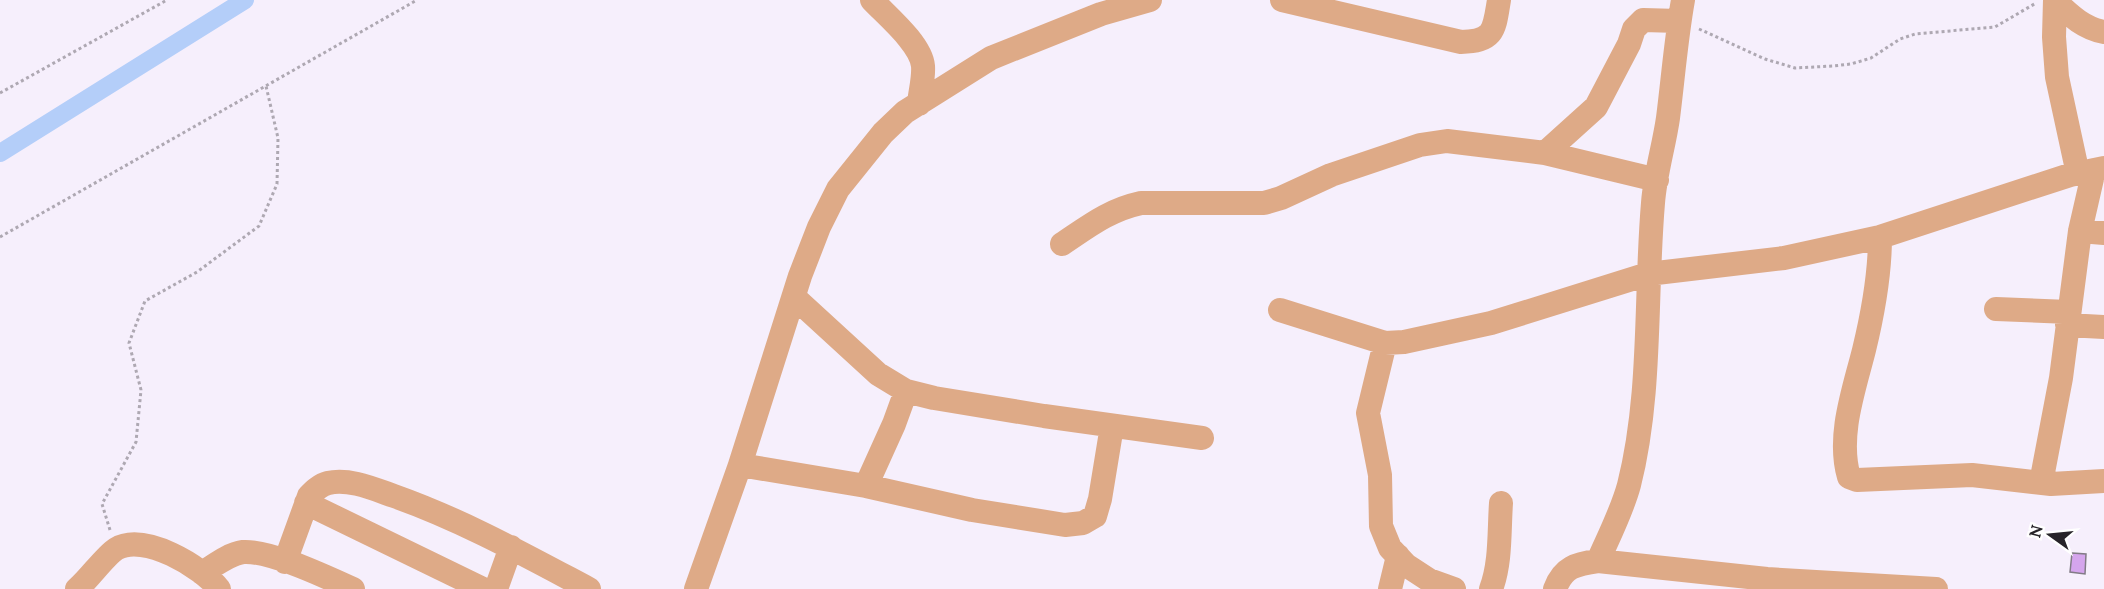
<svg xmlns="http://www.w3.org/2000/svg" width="2104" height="589" font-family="Lora,serif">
<rect width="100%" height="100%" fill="#f6effc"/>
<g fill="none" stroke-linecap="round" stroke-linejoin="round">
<path stroke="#b4cef9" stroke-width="18" d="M0,153L245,0"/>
</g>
<path fill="#d5a5ed" stroke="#827b86" stroke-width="1.5" d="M2072,553L2086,554L2085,574L2070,572Z"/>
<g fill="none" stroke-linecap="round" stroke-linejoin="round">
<path stroke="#aea8b2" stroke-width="3" stroke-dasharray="3 3" stroke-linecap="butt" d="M1699,29L1765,59L1795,68L1833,66L1851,64L1871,58L1900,39L1915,34L1995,27L2036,3
M0,93L167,0
M0,237L417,0
M110,530L102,504L136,442L141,390L129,343L145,301L197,272L259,226L277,184L278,138L266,86"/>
<path stroke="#deaa87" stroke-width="24" d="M872,0C887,16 921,44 923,66C924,78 920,92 919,104
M1282,0L1461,42C1495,41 1494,30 1499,0
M2055,0L2054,37L2057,77L2078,174
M2055,1C2070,15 2083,28 2104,32
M1545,153L1596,107L1629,44L1634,29L1643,20L1679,21
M2080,231L2104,233
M1880,237C1880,276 1873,313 1864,350C1854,390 1837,436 1849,477L1857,480L1972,475L2051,484L2104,481
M1062,244C1089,226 1109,210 1141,203H1264L1281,198L1331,175L1420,145L1447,141L1545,153L1657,180
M794,297L878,374L906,391L934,398L1044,416L1202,438
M1996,309L2069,312
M1280,310L1385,343L1404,342L1491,323L1648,274L1784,258L1880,237L2070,175L2104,168
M2067,325L2104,327
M1385,343L1368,413L1380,475L1381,526L1390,548L1406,565L1429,580L1454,589
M740,465L866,486L972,510L1065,525L1083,523L1095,516L1100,499L1112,426
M2041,483L2061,378L2080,231L2094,170
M866,486L894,424L906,391
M306,503L483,589
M1598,561C1609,536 1622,511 1629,485C1652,394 1645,296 1653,203C1655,175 1664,146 1668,118C1673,79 1676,39 1683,0
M285,562L309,496C314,491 320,485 328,483C349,478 374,489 394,496C462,520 525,555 589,589
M202,573C215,565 229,554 243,552C270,550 328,578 353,589
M77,589C89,579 105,556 116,549C144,532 202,567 219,589
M496,589L511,547
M696,589L740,465L800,276L819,227L838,189L883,133L905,112L991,58L1101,14L1150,0
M1390,589L1398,556
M1491,589C1501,563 1499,531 1501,503
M1555,589C1563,567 1576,564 1598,561L1767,579L1936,589"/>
</g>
<g transform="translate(2050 535) rotate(285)" stroke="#ffffff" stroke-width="4.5" paint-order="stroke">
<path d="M0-4.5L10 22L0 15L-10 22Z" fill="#272429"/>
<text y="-9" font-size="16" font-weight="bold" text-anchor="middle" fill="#272429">N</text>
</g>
</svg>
